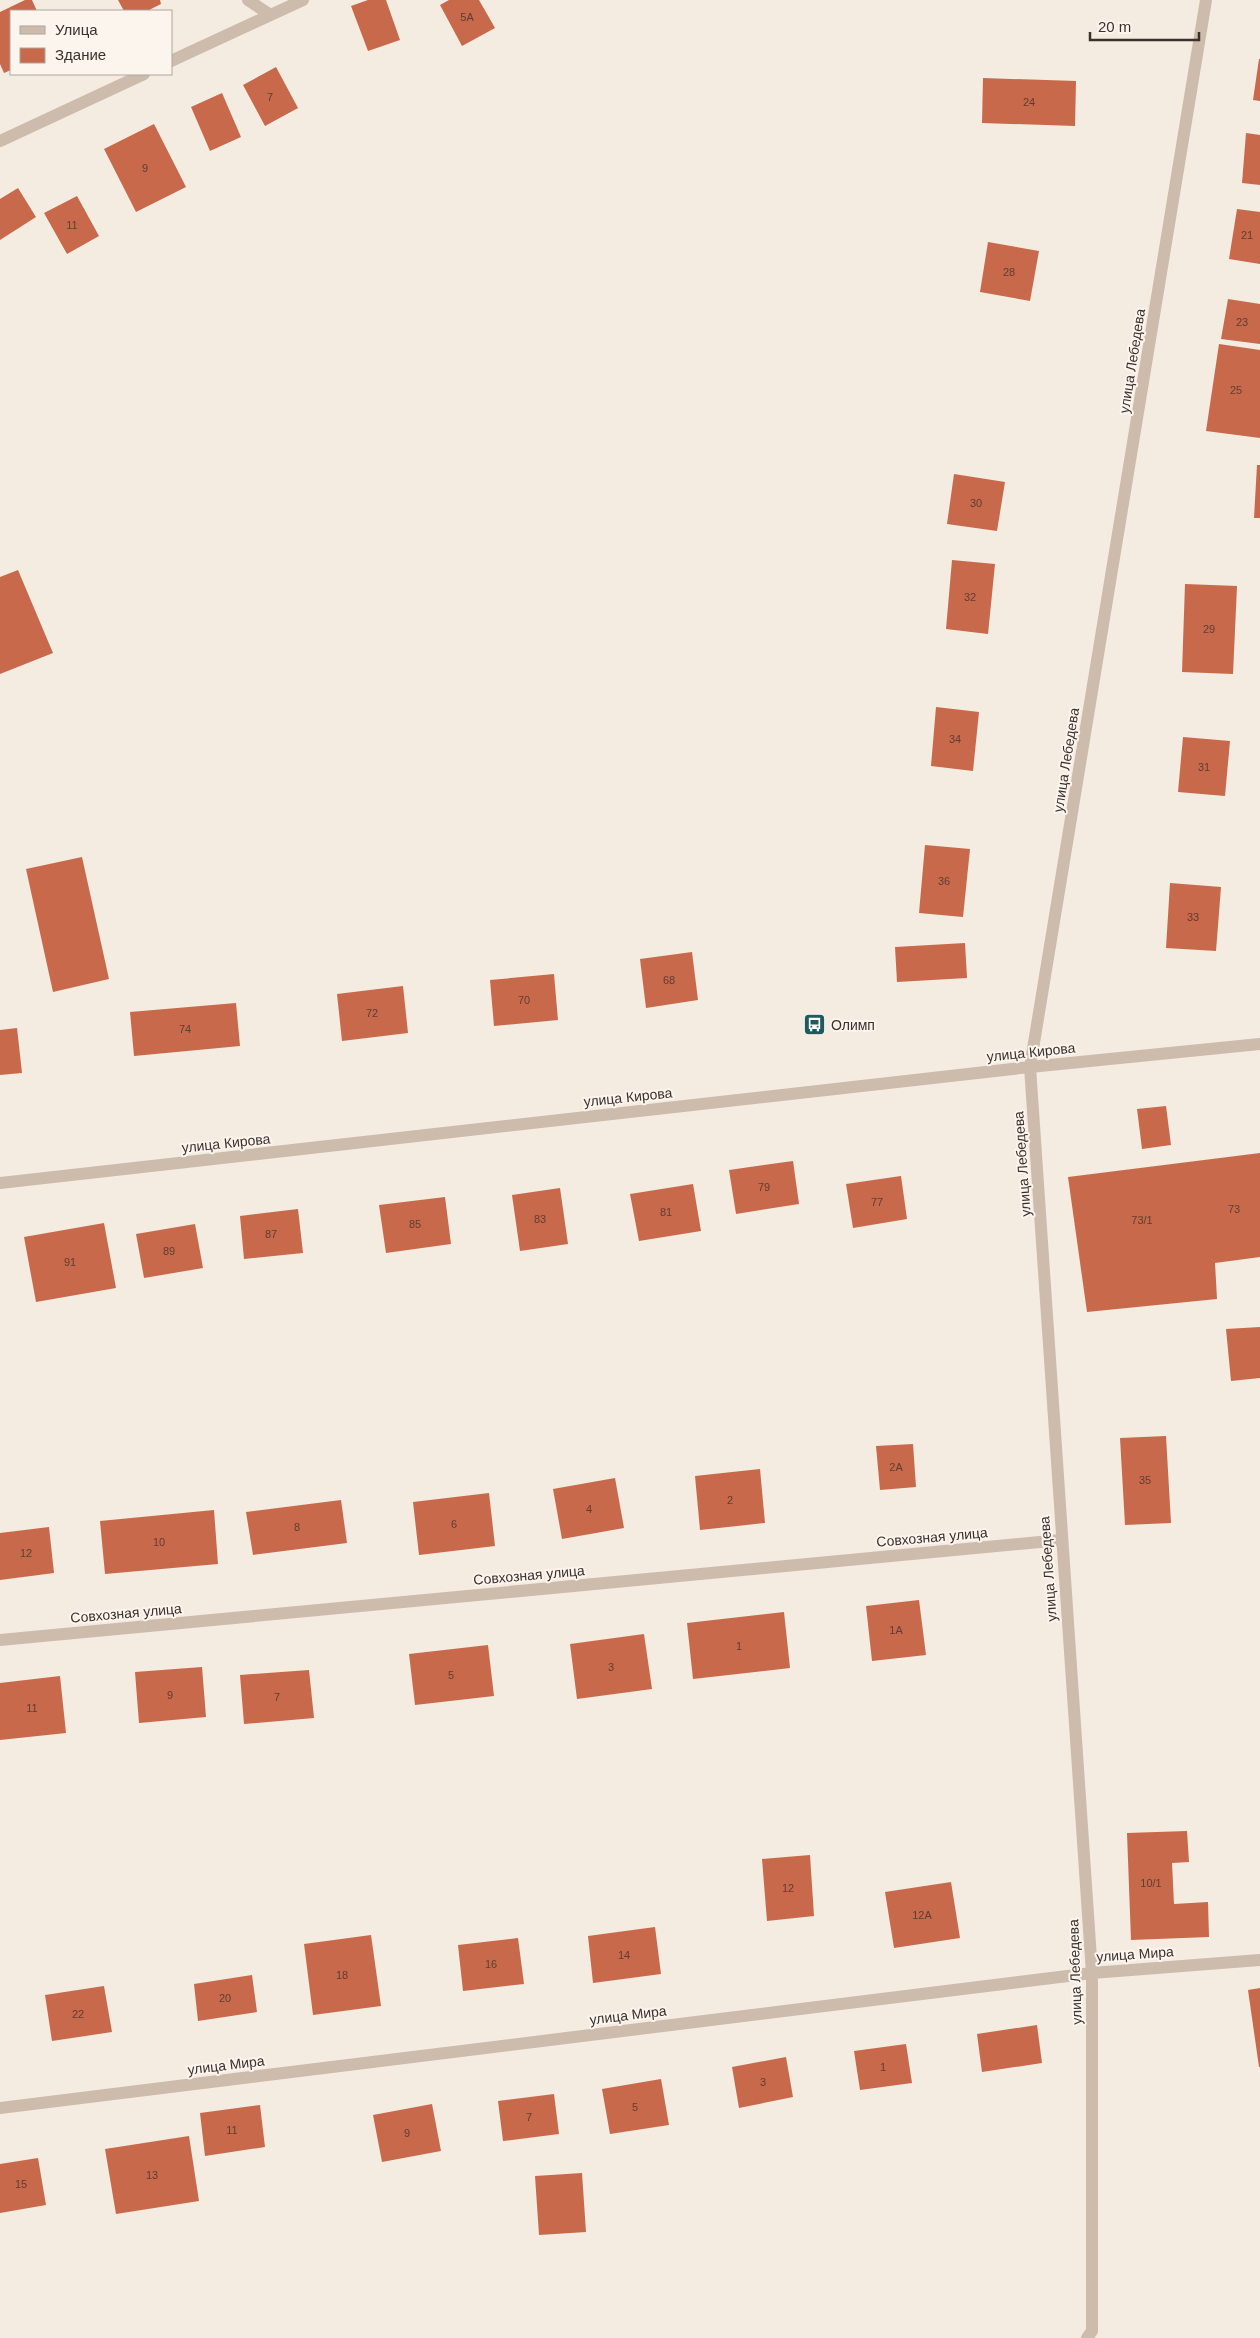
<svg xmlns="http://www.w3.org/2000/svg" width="1260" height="2338" font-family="Helvetica,sans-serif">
<rect width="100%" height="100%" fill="#f4ebe1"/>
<path fill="#c8694b" d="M25,0H32L37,11H11V70L4,73L0,64V12Z
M118,0H160L161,4L147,11H124Z
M368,0H386L400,40L368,51L351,6Z
M449,0H479L495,28L462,46L440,5Z
M1259,59H1260V101L1253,100Z
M276,67L298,108L265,126L243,85Z
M983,78L1076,81L1075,126L982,123Z
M222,93L241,137L210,151L191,107Z
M154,124L186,187L136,212L104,149Z
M1246,133L1260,135V185L1242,183Z
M18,188L36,217L0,240V199Z
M77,196L99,236L67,254L44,213Z
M1237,209L1260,212V264L1229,259Z
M988,242L1039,251L1030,301L980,292Z
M1228,299L1260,304V344L1221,339Z
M1219,344L1260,350V438L1206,431Z
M1257,465H1260V518H1254Z
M954,474L1005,482L997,531L947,524Z
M952,560L995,564L988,634L946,629Z
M18,570L53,653L0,674V577Z
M1185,584L1237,586L1233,674L1182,672Z
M936,707L979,712L973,771L931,766Z
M1183,737L1230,741L1225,796L1178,792Z
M925,845L970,849L963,917L919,913Z
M82,857L109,979L53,992L26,869Z
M1170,883L1221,887L1216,951L1166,948Z
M965,943L967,978L897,982L895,947Z
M692,952L698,1000L646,1008L640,959Z
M554,974L558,1020L494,1026L490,980Z
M403,986L408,1033L342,1041L337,994Z
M236,1003L240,1046L134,1056L130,1012Z
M17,1028L22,1073L0,1075V1030Z
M1166,1106L1171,1145L1142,1149L1137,1109Z
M1260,1153V1257L1215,1263L1217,1299L1087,1312L1068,1177Z
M793,1161L799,1204L736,1214L729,1170Z
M901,1176L907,1219L853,1228L846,1184Z
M693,1184L701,1231L639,1241L630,1194Z
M560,1188L568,1244L520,1251L512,1195Z
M445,1197L451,1244L386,1253L379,1205Z
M298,1209L303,1253L244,1259L240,1216Z
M104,1223L116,1288L36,1302L24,1237Z
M195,1224L203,1268L144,1278L136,1234Z
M1260,1327V1378L1231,1381L1226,1329Z
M1166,1436L1171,1523L1125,1525L1120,1438Z
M913,1444L916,1487L880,1490L876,1446Z
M760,1469L765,1523L700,1530L695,1476Z
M615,1478L624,1528L562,1539L553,1489Z
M489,1493L495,1546L419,1555L413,1502Z
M341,1500L347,1543L253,1555L246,1512Z
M214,1510L218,1564L105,1574L100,1521Z
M49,1527L54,1573L0,1580V1533Z
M919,1600L926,1655L872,1661L866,1606Z
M784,1612L790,1668L693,1679L687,1623Z
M644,1634L652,1689L577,1699L570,1644Z
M488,1645L494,1696L415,1705L409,1654Z
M202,1667L206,1717L139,1723L135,1672Z
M309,1670L314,1718L244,1724L240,1675Z
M60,1676L66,1733L0,1740V1683Z
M1187,1831L1189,1862L1172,1863L1174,1904L1208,1902L1209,1937L1131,1940L1127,1833Z
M810,1855L814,1916L767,1921L762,1859Z
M951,1882L960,1938L894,1948L885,1892Z
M655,1927L661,1974L593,1983L588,1936Z
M371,1935L381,2006L313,2015L304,1944Z
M518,1938L524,1984L463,1991L458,1945Z
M252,1975L257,2012L198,2021L194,1984Z
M104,1986L112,2032L52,2041L45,1995Z
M1260,1988V2067H1259L1248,1990Z
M1037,2025L1042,2063L982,2072L977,2034Z
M906,2044L912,2083L860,2090L854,2051Z
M786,2057L793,2097L739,2108L732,2067Z
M661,2079L669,2125L610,2134L602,2089Z
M554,2094L559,2134L503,2141L498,2101Z
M432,2104L441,2151L382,2162L373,2115Z
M260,2105L265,2147L205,2156L200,2113Z
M189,2136L199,2201L116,2214L105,2149Z
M38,2158L46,2205L0,2213V2164Z
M582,2173L586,2232L539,2235L535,2176Z"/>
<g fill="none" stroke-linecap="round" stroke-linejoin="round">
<path stroke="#cdbbac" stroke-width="12" d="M248,0L269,14
M171,61L303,0
M0,141L144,74
M0,1183L1030,1067L1260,1044
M0,1640L1061,1540
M0,2108L1092,1973L1260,1960
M1087,2338L1092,2331V1973L1030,1067L1206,0"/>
</g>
<defs>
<symbol id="bus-square" viewBox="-11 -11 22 22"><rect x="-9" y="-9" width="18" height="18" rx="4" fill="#1f5a5e" stroke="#fbf5ee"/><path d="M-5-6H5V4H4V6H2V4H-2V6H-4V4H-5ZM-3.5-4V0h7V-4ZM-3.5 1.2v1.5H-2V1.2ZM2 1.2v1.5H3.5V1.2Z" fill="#fff"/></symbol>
</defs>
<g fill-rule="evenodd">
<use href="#bus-square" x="802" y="1012" width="25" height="25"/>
</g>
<g text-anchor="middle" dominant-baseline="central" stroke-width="4" stroke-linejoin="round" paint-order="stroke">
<g font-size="11" fill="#5e3e33">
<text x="467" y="17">5А</text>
<text x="270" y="97">7</text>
<text x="1029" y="102">24</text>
<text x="145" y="168">9</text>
<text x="72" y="225">11</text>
<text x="1247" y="235">21</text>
<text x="1009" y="272">28</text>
<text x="1242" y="322">23</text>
<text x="1236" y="390">25</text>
<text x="976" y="503">30</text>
<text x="970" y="597">32</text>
<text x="1209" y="629">29</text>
<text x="955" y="739">34</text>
<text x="1204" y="767">31</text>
<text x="944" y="881">36</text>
<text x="1193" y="917">33</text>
<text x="669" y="980">68</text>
<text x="524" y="1000">70</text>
<text x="372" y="1013">72</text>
<text x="185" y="1029">74</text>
<text x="764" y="1187">79</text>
<text x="877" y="1202">77</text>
<text x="1234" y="1209">73</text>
<text x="666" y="1212">81</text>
<text x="540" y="1219">83</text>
<text x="1142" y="1220">73/1</text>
<text x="415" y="1224">85</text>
<text x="271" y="1234">87</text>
<text x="169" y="1251">89</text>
<text x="70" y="1262">91</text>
<text x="896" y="1467">2А</text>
<text x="1145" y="1480">35</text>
<text x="730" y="1500">2</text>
<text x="589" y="1509">4</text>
<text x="454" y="1524">6</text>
<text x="297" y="1527">8</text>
<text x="159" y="1542">10</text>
<text x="26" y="1553">12</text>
<text x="896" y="1630">1А</text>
<text x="739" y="1646">1</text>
<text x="611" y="1667">3</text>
<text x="451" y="1675">5</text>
<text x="170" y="1695">9</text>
<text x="277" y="1697">7</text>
<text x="32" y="1708">11</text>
<text x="1151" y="1883">10/1</text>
<text x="788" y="1888">12</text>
<text x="922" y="1915">12А</text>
<text x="624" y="1955">14</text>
<text x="491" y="1964">16</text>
<text x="342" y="1975">18</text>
<text x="225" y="1998">20</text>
<text x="78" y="2014">22</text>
<text x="883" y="2067">1</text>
<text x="763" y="2082">3</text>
<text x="635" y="2107">5</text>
<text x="529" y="2117">7</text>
<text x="232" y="2130">11</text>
<text x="407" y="2133">9</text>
<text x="152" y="2175">13</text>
<text x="21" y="2184">15</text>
</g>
<g font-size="14" fill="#3b302b" stroke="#fbf5ee">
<text transform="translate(1132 361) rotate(-81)">улица Лебедева</text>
<text transform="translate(1066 760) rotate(-81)">улица Лебедева</text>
<text transform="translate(1031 1052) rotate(-6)">улица Кирова</text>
<text transform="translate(628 1097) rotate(-6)">улица Кирова</text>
<text transform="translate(226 1143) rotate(-6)">улица Кирова</text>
<text transform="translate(1022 1164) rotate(-94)">улица Лебедева</text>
<text transform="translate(932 1537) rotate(-5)">Совхозная улица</text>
<text transform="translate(1048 1569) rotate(-94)">улица Лебедева</text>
<text transform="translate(529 1575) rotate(-5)">Совхозная улица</text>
<text transform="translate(126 1613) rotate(-5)">Совхозная улица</text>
<text transform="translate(1135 1954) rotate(-4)">улица Мира</text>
<text transform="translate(1075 1972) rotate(-92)">улица Лебедева</text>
<text transform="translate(628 2015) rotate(-7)">улица Мира</text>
<text transform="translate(226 2065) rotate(-7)">улица Мира</text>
</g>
<g font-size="14" fill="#3b302b" stroke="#fbf5ee" text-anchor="start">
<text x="831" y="1025">Олимп</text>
</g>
</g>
<rect x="10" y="10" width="162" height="65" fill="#fbf5ee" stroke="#aea6a0"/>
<rect x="20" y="26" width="25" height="8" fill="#cdbbac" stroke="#aea6a0"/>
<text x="55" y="35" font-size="15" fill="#3b302b">Улица</text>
<rect x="20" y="48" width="25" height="15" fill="#c8694b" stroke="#aea6a0"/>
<text x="55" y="60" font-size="15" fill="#3b302b">Здание</text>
<path d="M1090 32v8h109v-8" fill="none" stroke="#3b302b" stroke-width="2.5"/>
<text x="1098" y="32" font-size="15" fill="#3b302b" stroke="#fbf5ee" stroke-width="4" paint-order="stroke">20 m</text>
</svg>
